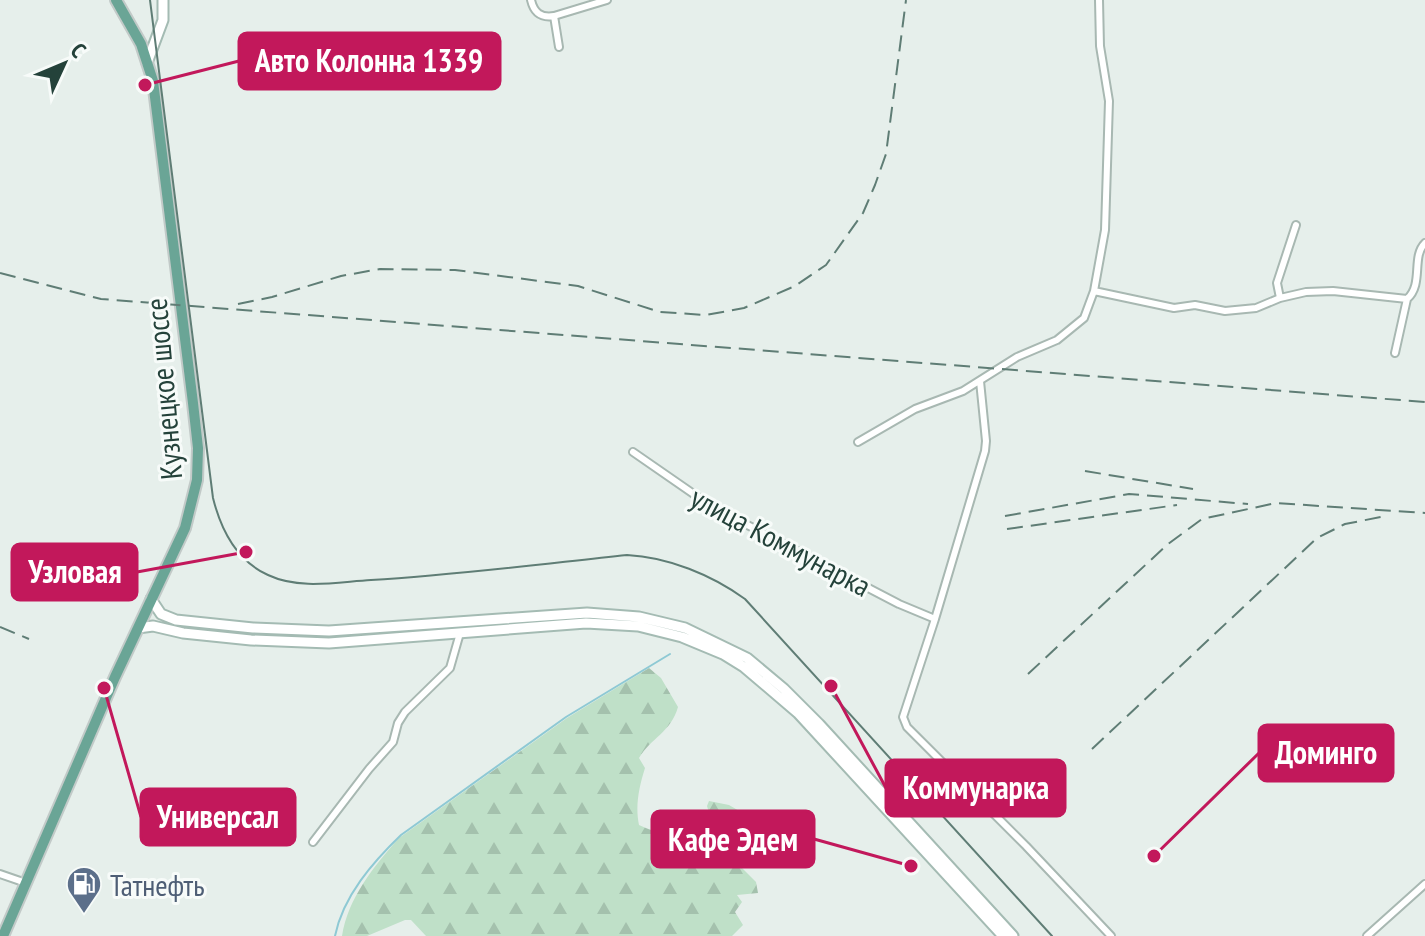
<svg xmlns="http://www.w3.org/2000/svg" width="1425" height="936" font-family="'PT Sans Narrow',sans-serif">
<defs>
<pattern id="forest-firs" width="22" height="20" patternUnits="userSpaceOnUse" patternTransform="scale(2)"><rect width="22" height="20" fill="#bfe0c8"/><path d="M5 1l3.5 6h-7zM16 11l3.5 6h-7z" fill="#a4c1ad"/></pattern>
</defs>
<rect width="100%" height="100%" fill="#e6efeb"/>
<path fill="url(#forest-firs)" d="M649,668L661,678L678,707C671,732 651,738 639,758L645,768C639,787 635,806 639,825C668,838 686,840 711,820L707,806L709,801L729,805L741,812L738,832L739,865L756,882L758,893L737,895L742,902L735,912L743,925L732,936H426L411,920H405L367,936H342C348,898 374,866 399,838L567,718Z"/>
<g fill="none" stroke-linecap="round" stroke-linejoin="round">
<path stroke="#8ec9d4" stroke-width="2" d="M335,936C343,896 373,862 401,835L566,717L670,654"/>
<defs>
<path id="street" d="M531,0C534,13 541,18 554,16
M559,47L554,16L607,0
M1094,291L1174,308L1195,305L1225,311L1256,308L1280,298L1306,292L1333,291L1407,299C1424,284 1411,257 1425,243
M1280,298L1277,283L1296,225
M1395,353L1407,299
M980,381L986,441L985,451L935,619L903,717L907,727L1026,846L1111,936
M858,442L915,409L963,391L1017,357L1057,340L1084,318L1094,291L1105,230L1109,101L1100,46L1099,0
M633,452L711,506L899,604L935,619
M313,842L369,769L393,742L398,723L405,712L450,668L460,633
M0,874L26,883
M1367,936L1425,884"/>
<path id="secondary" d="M147,63L163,20V0
M151,599L161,614L176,620L253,628L329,631L587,613L639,617L685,628L747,658L784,689L819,724L1013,936
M138,628L153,626L183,633L251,640L329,643L586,623L638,626L682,637L723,654L744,667L798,713L1003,936"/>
<path id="primary" d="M3,936L115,677L185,528L197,480L198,448L193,403L153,81L141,44L116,0"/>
</defs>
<use href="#street" stroke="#a8b8b2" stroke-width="10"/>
<use href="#secondary" stroke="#a4bbb3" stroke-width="13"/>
<use href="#primary" stroke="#c2cac8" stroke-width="14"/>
<use href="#street" stroke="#fff" stroke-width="6"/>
<use href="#secondary" stroke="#fff" stroke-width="9"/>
<use href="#primary" stroke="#6aa596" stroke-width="10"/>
<path stroke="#5f7d75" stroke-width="2" d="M150,0L213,498C221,530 237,561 268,575C300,590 337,582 371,580C456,575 542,564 627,555C668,557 712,575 745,599L1052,936"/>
<path stroke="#5f7d75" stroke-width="2" stroke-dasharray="16 8" stroke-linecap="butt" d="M0,273L101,299L1425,402
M238,304L272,297L341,276L380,269L455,270L578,286L660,312L706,315L744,308L795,286L826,265L863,213L875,185L886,154L906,0
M1085,471L1193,489
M1005,516L1129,494L1248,504
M1007,529L1177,505
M0,627L29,639
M1028,674L1168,544L1202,519L1276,503L1425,513
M1092,749L1317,538L1345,524L1381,517"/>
</g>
<defs>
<symbol id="fuel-pin" viewBox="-11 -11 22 30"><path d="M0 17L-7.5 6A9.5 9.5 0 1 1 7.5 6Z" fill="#5c6f8a" stroke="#f7fbf9"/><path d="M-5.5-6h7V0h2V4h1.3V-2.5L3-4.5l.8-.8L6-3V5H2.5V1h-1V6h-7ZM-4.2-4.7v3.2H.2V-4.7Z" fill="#fff"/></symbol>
</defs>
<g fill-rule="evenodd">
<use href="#fuel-pin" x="64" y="864" width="40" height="54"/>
</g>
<g text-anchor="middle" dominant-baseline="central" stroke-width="6" stroke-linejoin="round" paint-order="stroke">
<g font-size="30" fill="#24423a" stroke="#f7fbf9">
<text transform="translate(163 389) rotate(-95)">Кузнецкое шоссе</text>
<text transform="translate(781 541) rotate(28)">улица Коммунарка</text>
</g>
<g font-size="30" fill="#4e5e75" stroke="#f7fbf9" text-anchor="start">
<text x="110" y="884">Татнефть</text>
</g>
</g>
<path fill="none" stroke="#c2185b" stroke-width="3" d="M145 85L239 61M246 552L137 572M1154 856L1259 753M831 686L886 788M104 688L141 817M911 866L814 839"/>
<g fill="#c2185b" stroke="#f7fbf9" stroke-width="3">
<circle cx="145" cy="85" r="8"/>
<circle cx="246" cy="552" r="8"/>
<circle cx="1154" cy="856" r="8"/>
<circle cx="831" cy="686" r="8"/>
<circle cx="104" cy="688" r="8"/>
<circle cx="911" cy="866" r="8"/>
</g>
<g fill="#c2185b" stroke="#c2185b" stroke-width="3">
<rect x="239" y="33" width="261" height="56" rx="8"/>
<rect x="12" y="544" width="125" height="56" rx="8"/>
<rect x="1259" y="725" width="134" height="56" rx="8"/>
<rect x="886" y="760" width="179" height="56" rx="8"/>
<rect x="141" y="789" width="154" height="56" rx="8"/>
<rect x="652" y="811" width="162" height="56" rx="8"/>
</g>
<g font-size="32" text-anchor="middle" font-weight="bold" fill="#fff">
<text x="369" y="72">Авто Колонна 1339</text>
<text x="75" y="583">Узловая</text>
<text x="1326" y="764">Доминго</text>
<text x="976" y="799">Коммунарка</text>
<text x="218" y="828">Универсал</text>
<text x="733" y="851">Кафе Эдем</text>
</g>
<g transform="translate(64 64) rotate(46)" stroke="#f7fbf9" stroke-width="6" paint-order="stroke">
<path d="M0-6L14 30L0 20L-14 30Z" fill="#24423a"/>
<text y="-12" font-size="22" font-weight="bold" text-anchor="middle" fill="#24423a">С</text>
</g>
</svg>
